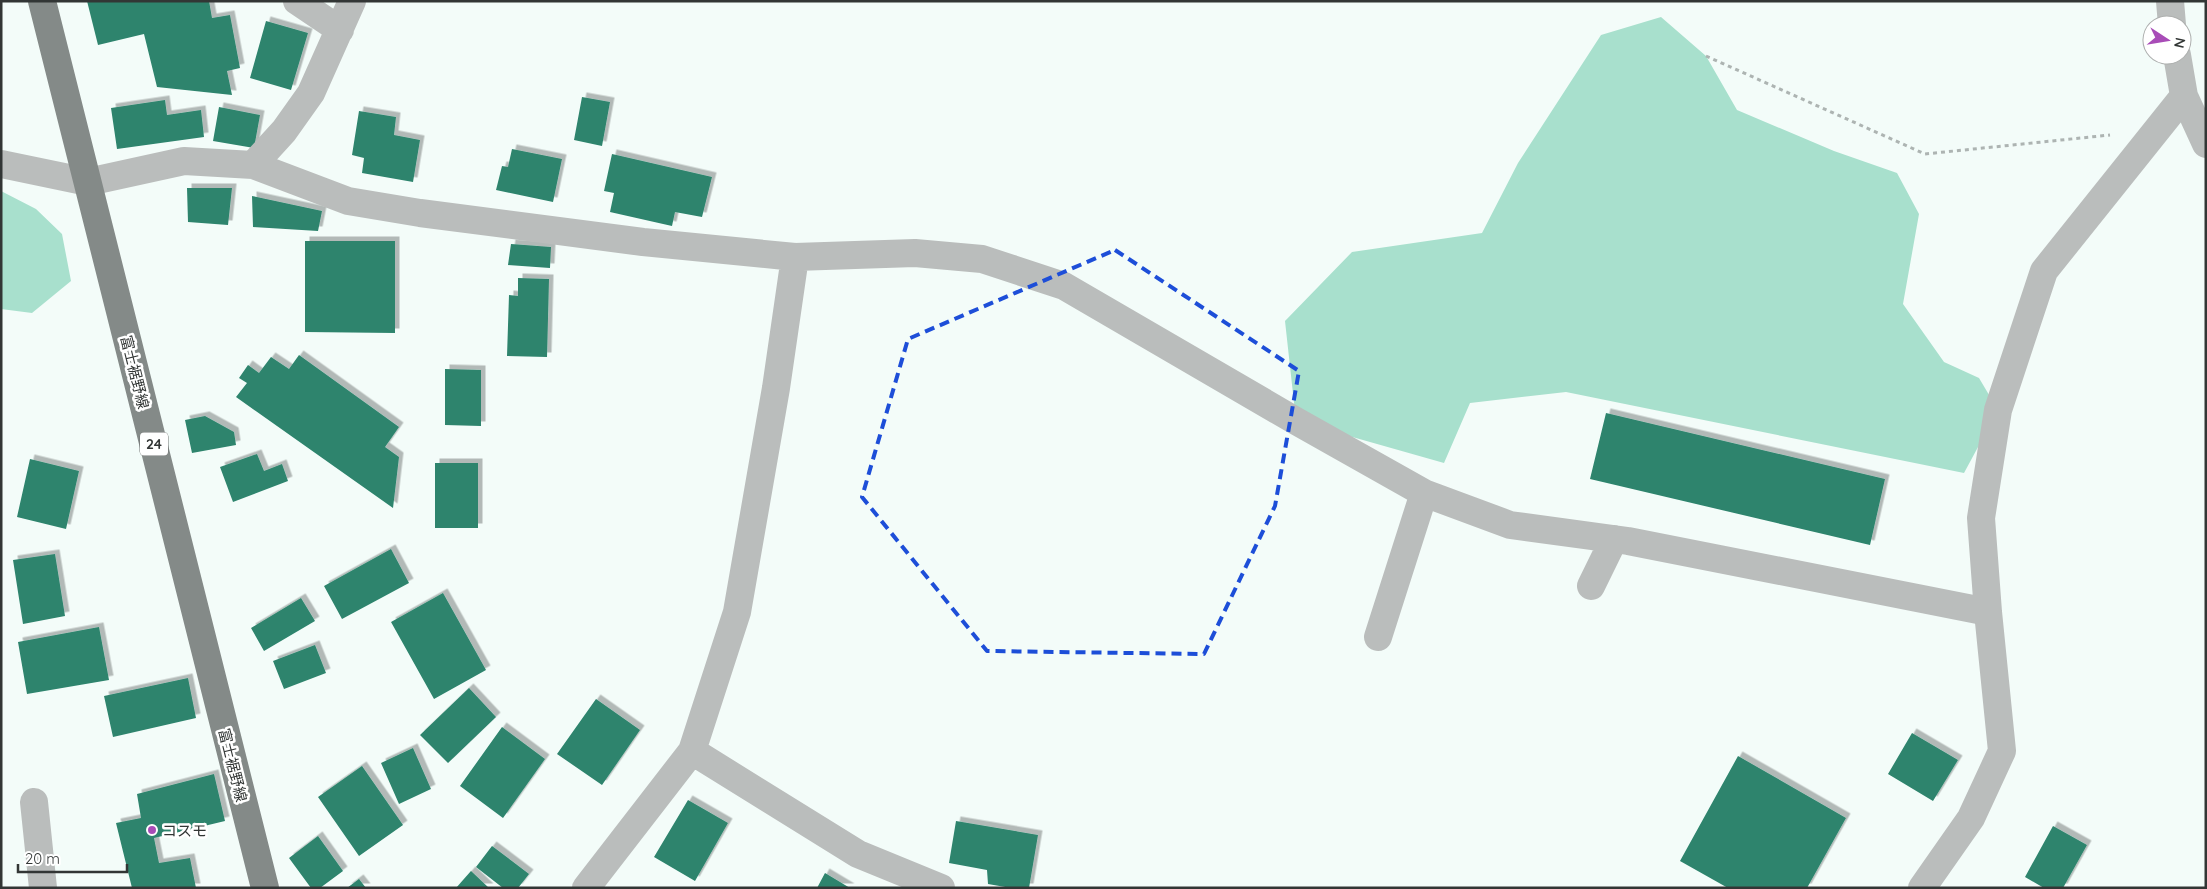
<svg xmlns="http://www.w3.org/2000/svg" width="2207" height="889" font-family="Quicksand,'Noto Sans JP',sans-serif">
<defs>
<filter id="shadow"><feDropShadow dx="4.5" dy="-4.5" stdDeviation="0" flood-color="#0004"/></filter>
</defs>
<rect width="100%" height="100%" fill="#f3fcf9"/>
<path fill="#a8e0cd" d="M1661,17L1706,56L1737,110L1834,151L1897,173L1919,214L1903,304L1944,362L1979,378L1998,410L1964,473L1566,392L1470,403L1444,463L1296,421L1285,321L1352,252L1482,233L1518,163L1601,35Z
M1,191L36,209L62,234L71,281L32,313L1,309Z"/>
<path fill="#2d846d" filter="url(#shadow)" d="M87,1H209L212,18L230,15L240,68L227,71L232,95L157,87L144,34L98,45Z
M266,21L308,33L291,90L250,78Z
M582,97L610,102L602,146L574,140Z
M165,100L167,115L201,110L204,137L117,149L111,108Z
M219,107L260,115L254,148L213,141Z
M359,111L396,117L394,135L420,140L413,182L362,173L364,158L352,155Z
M512,149L562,159L553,202L496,190L502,166L508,167Z
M612,154L712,177L702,217L675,212L672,226L610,212L614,193L604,191Z
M187,188H232L228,225L188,222Z
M252,196L322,211L318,231L253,227Z
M305,241H395V333L305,332Z
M511,244L551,247L550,268L508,265Z
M518,278L549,279L547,357L507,356L509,295L518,296Z
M299,355L399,427L385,447L399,457L393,508L236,397L247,383L239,378L248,365L259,373L271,357L289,369Z
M445,369L481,370V426L445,425Z
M1606,413L1885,479L1870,545L1590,479Z
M205,416L234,432L236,445L192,453L185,420Z
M257,454L264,471L282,464L288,481L233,502L220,467Z
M30,459L79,471L66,529L17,517Z
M435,463H478V528H435Z
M391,549L409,583L342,619L324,586Z
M55,554L65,616L23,624L13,560Z
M443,593L486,670L434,699L391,622Z
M301,598L315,621L264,651L251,628Z
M99,627L109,680L27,694L18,642Z
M315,645L326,673L284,689L273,661Z
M188,678L196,718L113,737L104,696Z
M469,688L496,717L448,763L420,735Z
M596,699L640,730L602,785L557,754Z
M502,727L545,759L503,818L460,786Z
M1912,733L1958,760L1933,801L1888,774Z
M413,748L431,789L399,804L381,763Z
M1738,756L1846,818L1807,888H1728L1680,861Z
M362,766L403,825L359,856L318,797Z
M214,774L225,821L154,838L159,863L190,858L196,888H132L116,823L141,818L137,794Z
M688,800L728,823L695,881L654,857Z
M956,821L1038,835L1029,888H1011L988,884L987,870L949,863Z
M2053,826L2087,845L2063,888H2044L2025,877Z
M318,836L343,871L320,888H311L289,858Z
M492,846L529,874L518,888H503L476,867Z
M471,871L489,888H456Z
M825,873L850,888H817Z
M359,879L366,888H347Z"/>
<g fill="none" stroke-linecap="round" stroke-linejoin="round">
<path stroke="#adb4b2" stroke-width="3" stroke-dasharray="4 4" stroke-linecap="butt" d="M1706,56L1925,154L2110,135"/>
<path stroke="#babdbc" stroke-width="28" d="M297,1L340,30
M2170,1L2172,25
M2184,96L2206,144
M1,164L88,182L184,161L253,165L348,201L420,213L643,242L795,257L915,253L982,259L1064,286L1296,421L1424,493L1510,525L1628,541L1988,612
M253,165L284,131L311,93L352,1
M1591,586L1614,539
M1378,637L1424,493
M692,751L858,854L941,888
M34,802L43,888
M586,888L692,751L737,612L776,388L795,257
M1922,888L1971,818L2002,751L1988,612L1981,518L1998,410L2044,271L2184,96L2177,55"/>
<path stroke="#848a88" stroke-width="28" d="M42,1L265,888"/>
</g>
<path fill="none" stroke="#1d4ed8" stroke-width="4" stroke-dasharray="10 6" stroke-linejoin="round" d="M1115,250L1299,371L1275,506L1204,654L987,651L862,497L908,339Z"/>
<circle fill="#a84cb7" stroke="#fff" stroke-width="2" cx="152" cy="830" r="5"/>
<g text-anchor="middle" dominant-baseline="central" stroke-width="5" stroke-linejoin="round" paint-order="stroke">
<rect fill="#fff" stroke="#707272" stroke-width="1" x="140" y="432.5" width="28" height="23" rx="4"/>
<g font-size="14" font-weight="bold" fill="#323635">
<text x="154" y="444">24</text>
</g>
<g font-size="15" fill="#323635" stroke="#fff">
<text transform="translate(135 372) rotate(76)">富士裾野線</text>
<text transform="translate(233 765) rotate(76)">富士裾野線</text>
</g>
<g font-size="15" fill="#323635" stroke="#fff" text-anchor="start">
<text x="162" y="830">コスモ</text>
</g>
</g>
<rect width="2207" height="889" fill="none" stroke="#323635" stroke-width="5"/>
<g transform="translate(2167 40) rotate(102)"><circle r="24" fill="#ffffff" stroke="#adafae"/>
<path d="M0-4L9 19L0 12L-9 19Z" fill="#a84cb7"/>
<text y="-8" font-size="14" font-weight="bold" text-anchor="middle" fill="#323635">N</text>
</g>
<path d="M18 864v8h109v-8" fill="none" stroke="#323635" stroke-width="2.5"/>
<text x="25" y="864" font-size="15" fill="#323635" stroke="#ffffff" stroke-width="4" paint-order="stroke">20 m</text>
</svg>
